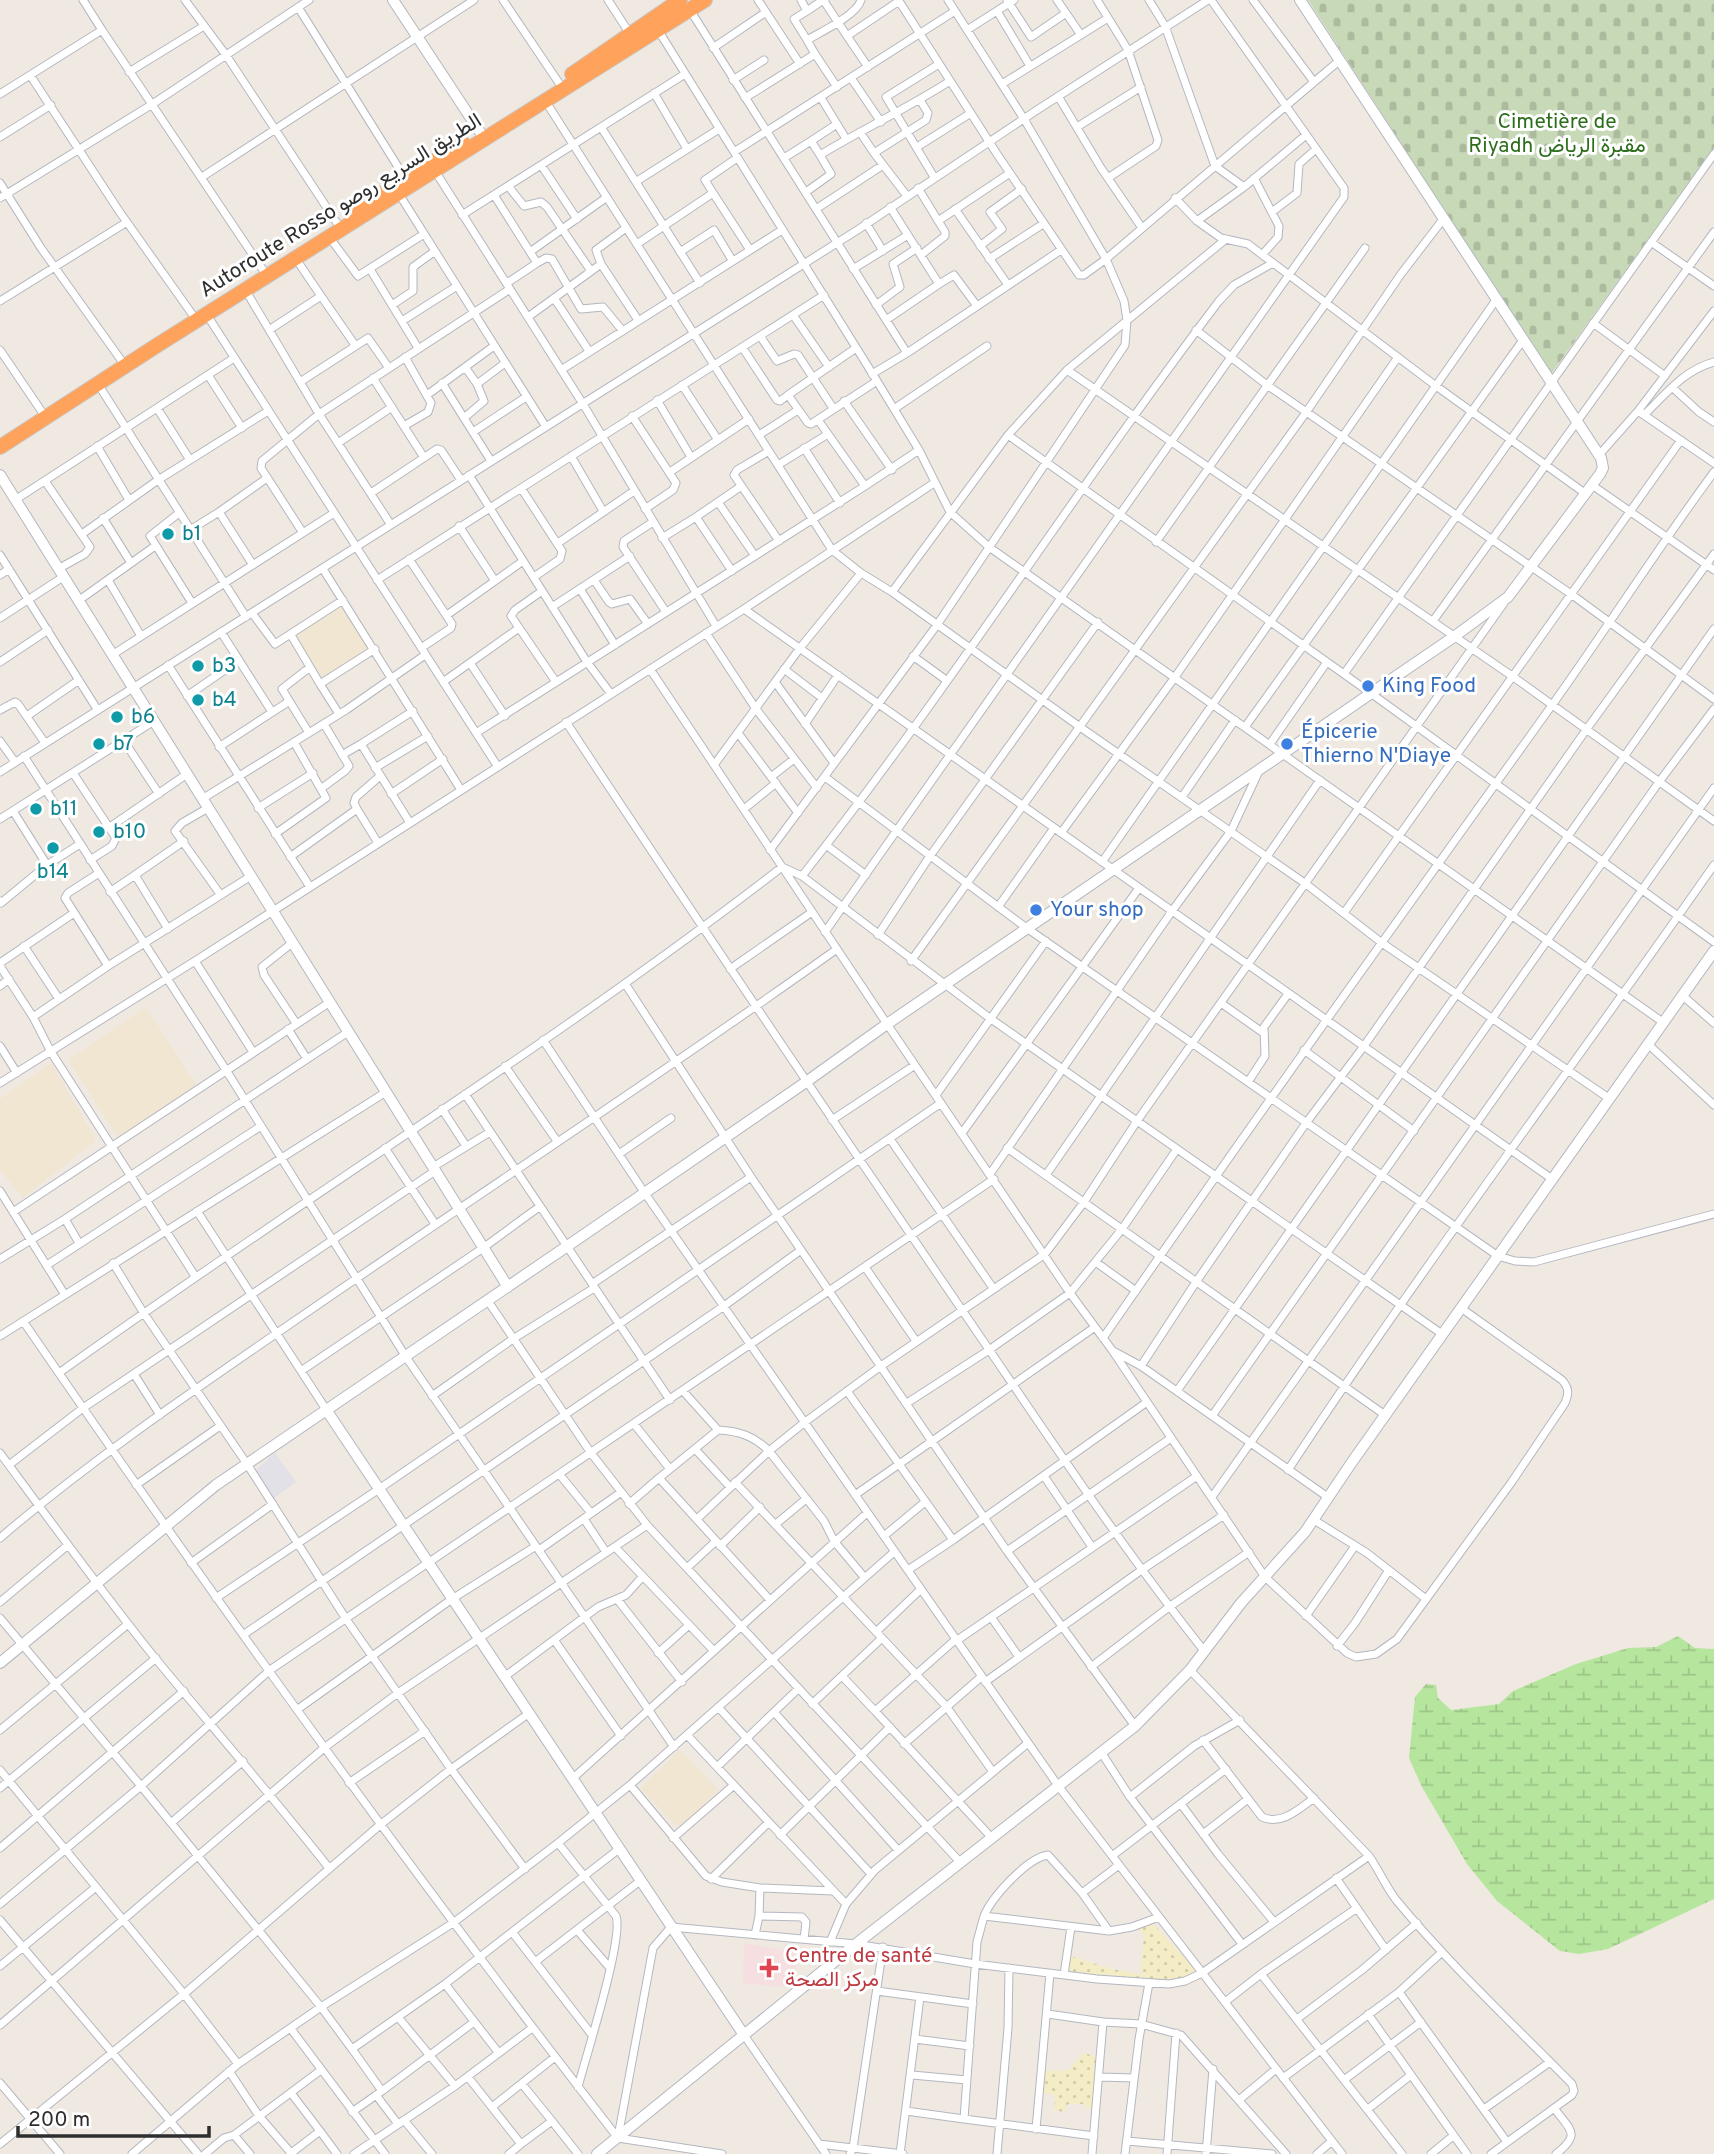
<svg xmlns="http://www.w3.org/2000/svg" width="1714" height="2154" font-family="Overpass,Vazirmatn,sans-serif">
<defs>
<pattern id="wetland-marsh" width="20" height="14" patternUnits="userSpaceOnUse" patternTransform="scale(1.75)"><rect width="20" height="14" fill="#b6e59e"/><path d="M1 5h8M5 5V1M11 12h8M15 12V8" fill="none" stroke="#9dc588"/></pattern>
<pattern id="sand-dots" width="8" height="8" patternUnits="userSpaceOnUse" patternTransform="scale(1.75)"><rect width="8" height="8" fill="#f3ecc5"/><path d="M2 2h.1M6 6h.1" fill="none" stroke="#d1cbaa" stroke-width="1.8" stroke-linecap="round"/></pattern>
<pattern id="cemetery-stones" width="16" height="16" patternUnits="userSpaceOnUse" patternTransform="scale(1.75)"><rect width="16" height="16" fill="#c8d9b8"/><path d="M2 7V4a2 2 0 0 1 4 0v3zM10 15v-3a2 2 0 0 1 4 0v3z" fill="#acbb9e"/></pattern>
</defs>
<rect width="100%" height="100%" fill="#efe9e1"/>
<path fill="#e3e1e8" d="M275,1453L296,1482L274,1498L255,1471Z"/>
<path fill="#f0e6d1" d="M343,605L371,651L321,681L293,635Z
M146,1007L196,1085L119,1139L68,1060Z
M51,1063L96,1140L23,1198L0,1170V1099Z
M680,1750L719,1790L679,1828L640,1788Z"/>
<path fill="#f5dfe0" d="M744,1943L799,1952L792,1988L743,1983Z"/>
<path fill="url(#wetland-marsh)" d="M1678,1636L1695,1648L1714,1649V1899L1608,1949L1579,1954L1560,1951L1497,1901L1467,1864L1422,1787L1409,1758L1415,1697L1426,1684L1436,1685L1438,1698L1451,1710L1499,1704L1513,1691L1576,1664L1628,1648L1656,1647Z"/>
<path fill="url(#sand-dots)" d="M1151,1922L1199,1973L1175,1983L1067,1973V1955L1112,1969L1139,1974L1140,1977L1144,1935L1136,1926Z
M1083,2053L1098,2057L1096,2110L1085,2108V2104H1068L1064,2112L1054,2110L1055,2095L1040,2092L1046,2071L1069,2070Z"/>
<path fill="url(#cemetery-stones)" d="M1308,0H1714V148L1551,374Z"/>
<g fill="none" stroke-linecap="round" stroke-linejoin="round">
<defs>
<path id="street" d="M83,0L102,30
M185,0L226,55L337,223
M503,0L559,83
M608,0L630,34
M758,0L800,64
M801,0L807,11L823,0
M825,0L824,1L847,36
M1007,0L1031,37L1066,13
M1057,0L1081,35
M1097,0L1128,50L1158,140L1156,146L1108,178
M1149,0L1165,26L1215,166L1244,187
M1253,0L1314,82
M298,7L405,178
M690,10L907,353
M997,11L1030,66
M658,30L877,381L919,450L950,512L989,547L1664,1023
M967,30L1014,0
M807,40L794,19L807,11
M713,48L766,12
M815,54L807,40C821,32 857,15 861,0
M868,67L847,36L899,1L997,154L1079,275H1084L1106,259L1340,60
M129,72L204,26
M30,75L119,211L192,314
M851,78L881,122
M733,80L764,60
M1002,84L1108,18
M654,93L687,149
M0,94L102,30L263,270
M1058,96L1101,168L1142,228
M745,98L815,54L837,87
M821,98L837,124
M546,102L832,550L861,573L892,592L1080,727L1306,884L1382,943L1610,1099
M601,127L700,283
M1077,127L1141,87
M860,132L874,153
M0,137L51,105
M811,141L837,124L846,139
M917,147L971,113
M734,152L955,11
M784,158L811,141L820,155C863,129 908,108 950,81
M541,165L577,219
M435,171L583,404L716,626
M202,177L474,0
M934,177L886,97L939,64
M1254,178L1279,226L1278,237L1262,255
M637,181L719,129
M0,183L41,248L121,360
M508,186L524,206L541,202L547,207L591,271
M918,188L945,232V236L921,255
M806,192L831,174L820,155
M713,193L750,250
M399,194L546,427
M494,195L537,263L507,283
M907,196L874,153L926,120L928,113L920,100
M0,198L151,105L309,0
M1175,198L1197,221L1221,238L1248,244L1436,386L1586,494
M816,209L883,165
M955,209L1008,285
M1272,212L1297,193L1299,164L1316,149
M462,215L685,74
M938,221L1010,173
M1197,221L1244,187L1306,135
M866,223L883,251
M330,238L358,276L424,234
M1226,239L1067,370L1008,435L1372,694L1714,942
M1651,242L1714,286
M637,244L713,193L705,180L737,158
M980,246L1002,229L990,212L1022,189
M530,252L607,197
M680,252L714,230L732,260
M989,259L1043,224
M537,263L546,258L552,259L581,309L603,307L622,330
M601,264L596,250L626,228
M370,269L418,348
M853,269L908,235
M939,284L954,275L977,306
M246,291L319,414L391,525
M321,296L355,345
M554,298L589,351
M0,301L127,222
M392,305L413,291V267L435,251
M876,305L900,287L893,264L917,248
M207,315L498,767
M793,315L829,367
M528,317L601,264L638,320
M886,320L939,284L890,207
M402,321L457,286
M1593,323L1665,376
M269,330L321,296L296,259
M1196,330L1267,385L1571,594L1714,699
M760,336L777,361L794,354L798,355L833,408
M742,347L777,400L780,401L788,395L808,423L811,424L877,381
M0,350L42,412
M561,370L782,230
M1067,370L1512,676L1714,821
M872,374L907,353L1061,250
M208,375L242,428
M373,378L423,456
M300,382L368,338L389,368
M442,383L491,461
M98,384L246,617
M477,384L505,363
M682,385L718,440
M1673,388L1699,412L1714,422
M427,395L494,346
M788,395L856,348
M657,400L691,457
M844,401L892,470
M157,408L190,460
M894,409L987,346
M1638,411L1714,463
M1644,415C1666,394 1684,370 1714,362
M632,416L676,483L673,490L645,509
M464,418L484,401L477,384L465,367
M818,420L865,486L919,450
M404,426L428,412L431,403L405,357
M473,432L526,397
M759,435L798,410
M338,443L392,407
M97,446L129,500
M804,448L840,503
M769,451L737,470L734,475L779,541
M1599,455L1638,411L1714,311
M571,456L603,511
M778,465L828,434
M670,472L749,419
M469,475L587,662L611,694
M45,481L90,547L85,554L58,569
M1592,485L1714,570
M521,488L562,551L560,559L534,577
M371,493L437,449L441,450L461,480
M15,500L234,358
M718,502L740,487
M219,512L267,478
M179,513L150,536L192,603
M696,517L718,502L755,556
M103,518L131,563
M653,522L624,541L623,547L666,612
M459,526L495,581
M190,530L219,512L253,565
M303,533L261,468L262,461L319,414L510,289
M82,534L158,480L268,411
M662,538L696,517L732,571
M1156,542L1365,248
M558,543L634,491
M0,555L97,709
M409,559L452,624L451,628L421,648
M323,569L461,790
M0,575L9,569
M108,580L141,636
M377,580L824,295
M594,580L609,602L612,604L630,599L648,624
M580,589L615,645
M542,591L515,610L511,616L556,682
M892,592L1008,435
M78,601L155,546
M552,607L630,556
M744,609L1552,1179
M252,613L275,644L343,600
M447,615L523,561
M0,618L63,577
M1433,621L1714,232
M221,632L272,712
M706,633L756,709L817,788
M291,635L320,684
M112,655L334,513
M913,656L946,680
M0,662L48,630
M470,663L505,716
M168,665L310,887
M650,669L887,1024L1070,1293L1112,1350L1265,1577L1347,1653L1356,1657L1376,1654L1397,1639L1511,1483L1565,1403C1569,1393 1569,1388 1562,1380L1461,1308
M784,669L822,698
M1344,674L1714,154
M443,682L519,628
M775,682L834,763
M187,696L239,660
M0,710L15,702L18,704L45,743
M339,714L320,684L375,649
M27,716L79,680
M566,722C696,919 829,1115 962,1310C1041,1425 1118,1543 1205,1652
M805,724L838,675
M1245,727L1523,340
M309,733L282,689L310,667
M476,733L865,486
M738,733L798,813
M0,741L15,762
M124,741L159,794
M1270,744L1327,662
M219,747L288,702
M342,755L361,744
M24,756L226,1070L406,1357L674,1747
M714,765L800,648L861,573
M375,768L428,736
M0,772L859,229L1037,110L1208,0
M73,773L116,838L112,846L90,860
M771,777L794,759
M825,777L1028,929L1498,1256L1515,1261L1534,1262L1714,1214
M322,788L345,771L349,766L324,724
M391,794L443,759
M1182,797L1235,720
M202,799L346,710L425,655
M208,808L182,823L175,831L220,894
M258,808L313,773
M357,809L354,803L356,797L380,776
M744,809L776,783
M13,811L47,865
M0,819L154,721
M410,823L361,744L413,711
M110,827L187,774
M1061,833L1175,677L1398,357
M275,834L326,798L294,742
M826,845L866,875
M770,850L937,625L1125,345L1127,320L1124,301L1106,259L1024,119L948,0
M290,857L357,809L378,843
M1102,862L1496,300
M99,873L68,893L65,898L108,966
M802,876C949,690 1076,489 1219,301L1234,285L1273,263
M110,892L135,875
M0,901L1,903L47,865L80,844
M998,907L1054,828
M1344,913L1681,440
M168,929L135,875L184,841
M825,932L1344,197V188L1211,0
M878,935L930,856L1098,622
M292,943L262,967L264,975L296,1023
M24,946L59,999
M195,961L253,1052
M911,961L1307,411L1401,274L1444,218
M0,963L74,913
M0,966L33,1017L51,1052L195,1276
M730,969L812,912
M626,985L751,1177L1007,1551L1135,1726
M0,986L9,979
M1683,996L1714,1023
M1221,1003L1262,1032
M33,1017L108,966L251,876
M288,1029L307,1059
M543,1040L644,1192L1059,1787L1342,2154
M1649,1045L1714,1105
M0,1046L17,1073
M1304,1050L1414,1131
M505,1066L557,1141
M1248,1082L1265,1056L1264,1027L1288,994
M0,1083L195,961L744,609L934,483
M465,1094L670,1400
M936,1095L1046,941
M442,1109L466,1146
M832,1120L915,1065
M962,1133L1139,888
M890,1139L993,1288
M385,1148L435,1224
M1007,1148L1385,1415
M619,1154L671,1118
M433,1167L490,1132
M990,1174L1172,911L1231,831L1259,771
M1046,1175L1320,780
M0,1191L65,1295
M197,1211L327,1411
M13,1212L330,1002
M65,1219L79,1243
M0,1259L65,1219L348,1032
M113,1263L143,1312L247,1464L346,1619L451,1769L525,1869
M1097,1263L1136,1291
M47,1265L261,1126
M865,1267L916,1341
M592,1284L751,1177
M488,1301L591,1453L647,1525L960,1862
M23,1321C214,1599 411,1872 618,2138L722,2154
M0,1336L386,1092
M1103,1338C1249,1127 1400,917 1550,708C1606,630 1657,549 1714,472
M1115,1352L1141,1366L1329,1498
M1141,1366L1196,1282L1306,1123L1364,1046L1586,730L1714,554
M301,1371L483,1248L539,1207
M59,1373C298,1201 550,1047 782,867L802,876L991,1019L1442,1334
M134,1374L160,1415
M683,1391L718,1430L659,1478L770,1600
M847,1391L953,1540
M1177,1391L1714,629
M432,1396L513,1339L594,1288
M907,1403L989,1350L1070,1293L1122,1229L1177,1149
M1212,1416L1659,782L1714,709
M634,1424L670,1469
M718,1430C739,1431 754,1436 769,1451L824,1521L834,1541L864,1577
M695,1449L730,1487
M0,1453C51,1522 101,1591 155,1658C213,1728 273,1797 329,1868
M9,1465L83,1408L435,1171
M1288,1470C1424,1264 1573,1067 1714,865
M560,1475L591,1513
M1044,1476L1092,1547
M735,1482L946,1706L993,1772
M136,1485L220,1426
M855,1495L1095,1327
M1212,1497L1714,788
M629,1504L659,1478
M584,1519L606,1552
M697,1519L769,1451L805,1422L881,1366L1045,1254L1084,1202L1137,1121L1504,603
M1314,1520L1367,1553L1426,1599
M776,1524L806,1499
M884,1536L925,1502
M0,1538C92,1459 193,1391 293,1322C474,1197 658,1077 837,949
M720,1546L760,1507
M615,1547L714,1651
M539,1550L620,1493
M1007,1551L1171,1438
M191,1563L273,1504
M687,1568L716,1541
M908,1570L953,1540L1147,1402
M216,1598L379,1489L941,1103
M617,1599L682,1682
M0,1602L68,1545
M1306,1616L1355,1546
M991,1617L1019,1657
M0,1618L141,1786L321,2007L352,2049
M876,1632L920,1590
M243,1635L724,1306L801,1250
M955,1640L875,1711L991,1837
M555,1641L621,1736
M956,1641L1197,1476
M1337,1646L1355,1623L1389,1570
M658,1653L689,1625
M1091,1667L1169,1607L1249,1552
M1190,1670L1369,1856C1379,1870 1387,1889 1397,1901C1451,1966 1513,2024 1572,2084L1574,2091L1572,2095L1491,2154
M842,1676L875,1711
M504,1677L598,1607L626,1595L643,1576
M985,1682L1143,1569L1224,1515
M798,1689L774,1712L898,1850
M812,1704L882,1638
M718,1707L871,1874
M298,1709L452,1599L536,1546
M774,1712L717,1767L846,1904
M0,1730L128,1624
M687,1735L717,1767
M1203,1740L1262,1817C1281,1826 1299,1809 1314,1798
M904,1744L981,1677
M1101,1752L1130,1797L1242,1944
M0,1770L184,1994L238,2064
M572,1779L867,1513
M349,1783L425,1731
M630,1785L706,1876L722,1882L760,1888
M0,1788L156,1658
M1130,1797L1194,1746L1240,1720
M1181,1804L1218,1854L1274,1922
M171,1823L243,1761
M1203,1834L1248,1799
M780,1835L890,1727
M673,1838L734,1785
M558,1843L616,1916C624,1938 586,2056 578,2087
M0,1848L184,1691
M1112,1856L1226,1769
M1336,1878L1386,1950
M711,1879L768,1823
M1082,1893L1119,1865
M0,1904L141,1786L270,1670L994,1179
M759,1916L760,1888L833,1891
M984,1916C992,1897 1027,1858 1048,1855L1082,1893L1109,1931
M0,1920L198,2154
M577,1930L610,1968
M755,1935L759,1916L802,1917L806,1922L804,1939
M830,1942L846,1904L875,1870L1028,1743
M535,1962L640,1881
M0,1966L96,1887
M1261,1974L1357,1908
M1064,1975L1071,1927
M445,1984L498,2052
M877,1991L973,2004
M1399,1992L1507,2142
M1225,2002L1261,1974L1402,2154
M1048,2014L1103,2022L1141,2024L1181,2035L1286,2154
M1368,2014L1467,2154
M398,2017L455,2086
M1297,2019L1362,1970L1417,1923
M0,2025L324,1748L398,1693L647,1525
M291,2029L385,2154
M592,2035L512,1932L619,1849
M744,2035L826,2154
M915,2039L970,2046
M229,2071L259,2116L291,2153
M912,2075L967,2080
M468,2077L521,2144L509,2154
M1099,2077L1134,2078
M1283,2078L1399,1992L1441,1953
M1344,2080L1421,2022
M0,2083L60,2154
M382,2091L474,2022
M376,2095L398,2124
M1239,2100L1276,2069
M492,2107L555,2057
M1554,2108C1570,2130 1582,2134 1556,2154
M1368,2109L1411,2075
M1484,2109L1550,2062
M906,2111L964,2119L977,1942L984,1916L1109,1931L1132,1927L1159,1917
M352,2112L382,2091L352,2049L445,1984L512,1932
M964,2119L1094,2136
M404,2120L432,2154
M552,2121L578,2154
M1036,2129L1050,1973
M320,2131L337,2154
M234,2135L250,2154
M618,2137L653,1948L671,1927L856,1944L975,1964L1097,1979L1169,1984L1185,1981L1202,1973L1369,1856
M1127,2141L1272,2154
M0,2144L184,1994L380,1825L451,1769L528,1714
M521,2144L552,2121L522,2084
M819,2144L903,2154
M132,2154L238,2064L321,2007L453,1923L558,1843L630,1785L894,1552
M205,2154L224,2138L234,2135L321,2070
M290,2154L320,2131L291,2093
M354,2154L455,2086L532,2028
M850,2154L853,2148L883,1947
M900,2154L920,1997
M997,2154L1008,2028L1009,1968
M1092,2154L1103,2022
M1125,2154L1139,2039L1149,1983
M1167,2154L1176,2033
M1206,2154L1213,2069
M1317,2154L1332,2141
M1431,2154L1453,2136"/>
<path id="secondary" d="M393,0L480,132
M0,475L508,1287
M327,1411L744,2035
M0,1663L216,1485L566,1247L806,1082L887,1024L1455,636L1508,597L1600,474L1603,468L1601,458L1300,0
M597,2154L856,1944L1135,1726L1190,1670L1241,1603L1305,1532L1352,1462L1714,951"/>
<path id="highway" d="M572,74L680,0
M358,209L463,143
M0,447L156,346L705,0"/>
</defs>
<use href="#street" stroke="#b4b7c1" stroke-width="9"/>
<use href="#secondary" stroke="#b4b7c1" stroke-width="12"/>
<use href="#highway" stroke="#c9c9c9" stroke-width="16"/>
<use href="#street" stroke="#fff" stroke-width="7"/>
<use href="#secondary" stroke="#fff" stroke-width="10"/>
<use href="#highway" stroke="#ffa35c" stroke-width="14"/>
</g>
<g fill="#0f9aa8" stroke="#fff" stroke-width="2.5">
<circle cx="168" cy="534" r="7"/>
<circle cx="198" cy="666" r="7"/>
<circle cx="198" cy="700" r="7"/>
<circle cx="117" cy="717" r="7"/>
<circle cx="99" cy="744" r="7"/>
<circle cx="36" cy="809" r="7"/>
<circle cx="99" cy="832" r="7"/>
<circle cx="53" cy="848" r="7"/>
</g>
<g fill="#3f7fe0" stroke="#fff" stroke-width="2.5">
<circle cx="1368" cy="686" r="7"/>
<circle cx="1287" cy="744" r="7"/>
<circle cx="1036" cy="910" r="7"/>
</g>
<path fill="#e0444e" stroke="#fff" stroke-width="2.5" d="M765.5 1957.5h7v7h7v7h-7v7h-7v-7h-7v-7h7z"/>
<g text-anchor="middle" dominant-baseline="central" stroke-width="6" stroke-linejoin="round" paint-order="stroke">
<g font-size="21" fill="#2c6e1b" stroke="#fff">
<text x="1557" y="122">Cimetière de<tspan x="1557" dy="24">Riyadh مقبرة الرياض</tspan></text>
</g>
<g font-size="21" fill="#2e2e2e" stroke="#fff">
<text transform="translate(341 206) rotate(-32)">Autoroute Rosso الطريق السريع روصو</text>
</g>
<g font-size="21" fill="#0d838f" stroke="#fff" text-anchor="start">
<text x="182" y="534">b1</text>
<text x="212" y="666">b3</text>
<text x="212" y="700">b4</text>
<text x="131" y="717">b6</text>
<text x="113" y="744">b7</text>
<text x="50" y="809">b11</text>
<text x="113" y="832">b10</text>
<text x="53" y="872" text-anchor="middle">b14</text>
</g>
<g font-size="21" fill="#366cbe" stroke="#fff" text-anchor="start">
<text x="1382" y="686">King Food</text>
<text x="1301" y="732">Épicerie<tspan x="1301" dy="24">Thierno N'Diaye</tspan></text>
<text x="1050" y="910">Your shop</text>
</g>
<g font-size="21" fill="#be3a42" stroke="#fff" text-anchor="start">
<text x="785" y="1956">Centre de santé<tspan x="785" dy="24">مركز الصحة</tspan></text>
</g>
</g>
<path d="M18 2126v10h191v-10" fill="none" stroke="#2e2e2e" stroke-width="3.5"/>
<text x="28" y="2126" font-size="21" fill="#2e2e2e" stroke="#ffffff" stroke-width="5" paint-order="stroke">200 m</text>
</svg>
